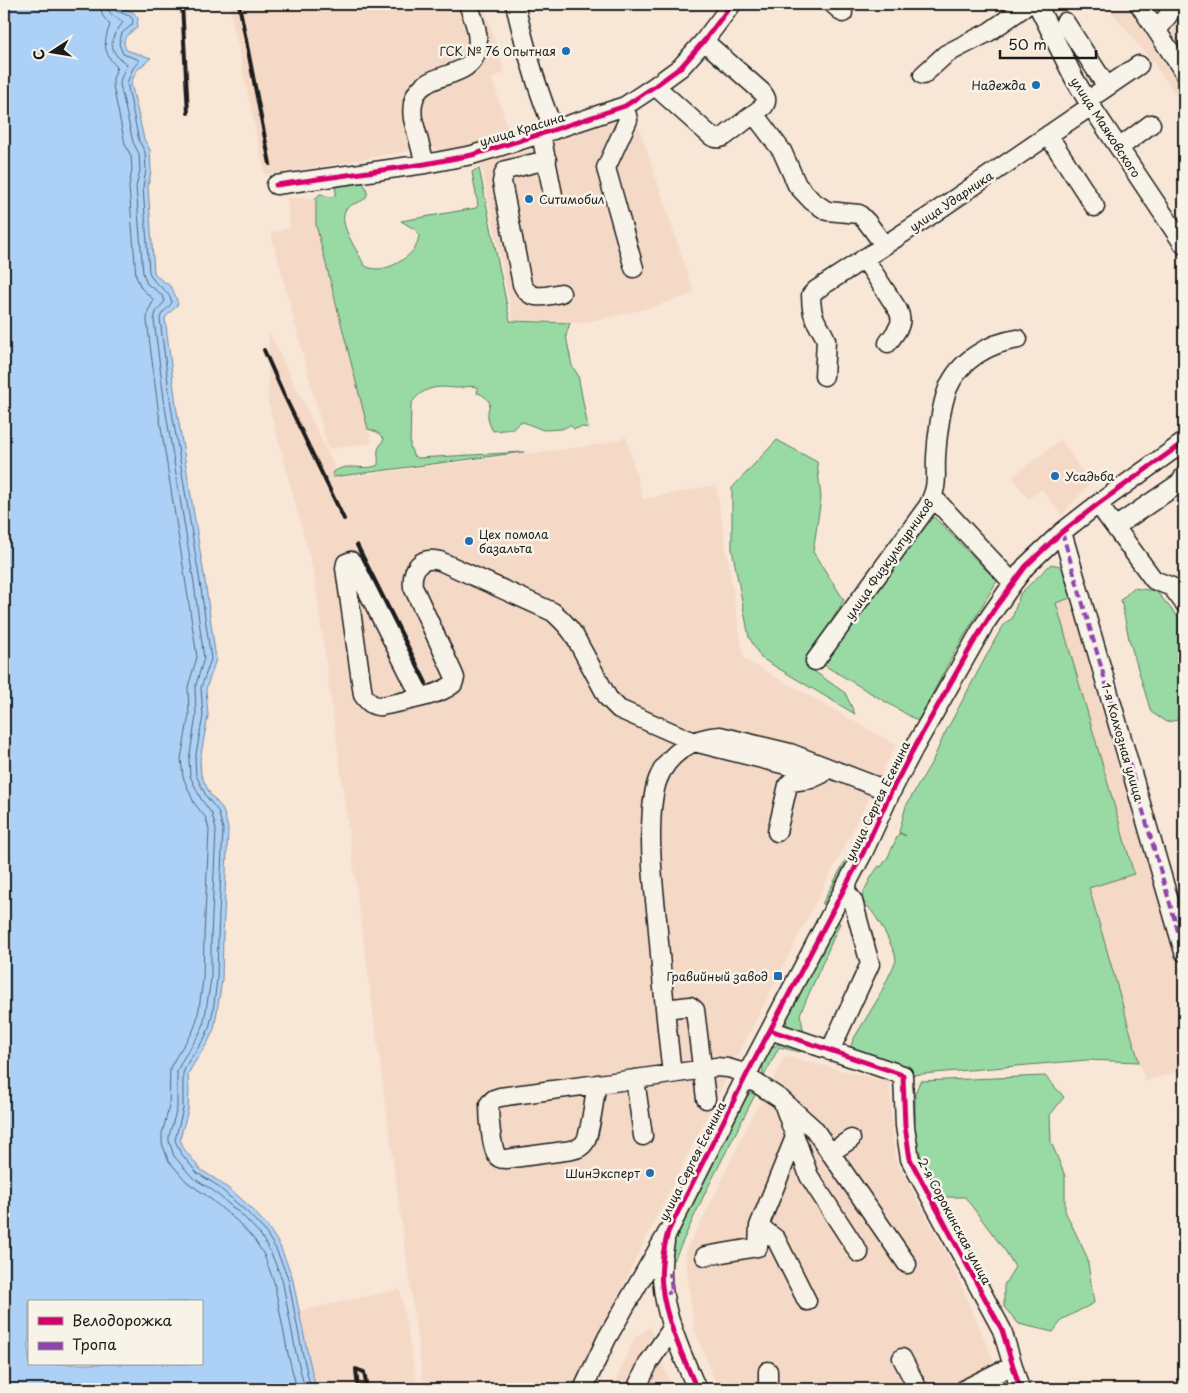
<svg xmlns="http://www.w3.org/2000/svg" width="1188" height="1393" font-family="'Playpen Sans',sans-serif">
<rect width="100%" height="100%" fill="#f8e6d6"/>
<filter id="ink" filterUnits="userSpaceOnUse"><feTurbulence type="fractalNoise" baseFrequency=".02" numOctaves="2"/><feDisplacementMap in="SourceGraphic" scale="10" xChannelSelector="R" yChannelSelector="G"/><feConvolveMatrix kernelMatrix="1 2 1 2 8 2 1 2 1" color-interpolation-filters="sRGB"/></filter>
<g filter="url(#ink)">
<path fill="#f5d9c7" d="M229,4H483L504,72L492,79L508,129L507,136L440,153L431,146L343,163L265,175Z
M1105,4H1184V107L1154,64Z
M620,120L639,127L694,293L654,307L583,323L513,320L481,162L534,149L542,157L550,155L554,141Z
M287,198H316V225L372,443L328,449L271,233L290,228Z
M269,332L340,478L603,444L626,437L643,499L716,485L744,659L896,745L730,1071L635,1260L576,1389H424L314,574L268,401Z
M1061,440L1090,483L1062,515L1042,489L1028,499L1012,477Z
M1073,597L1184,982V1070L1145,1081L1089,887L1134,874L1056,603Z
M785,1056L889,1082L895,1158L951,1262L994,1362L1007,1389H718L694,1329L685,1251L707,1211L753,1114L770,1086Z
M400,1289L418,1389H316L307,1350L300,1311Z
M650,1327L672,1389H612L634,1338Z"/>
<path fill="#99daa4" stroke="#5a7b60" d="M479,168L510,321L570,323L566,335L567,341L572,366L578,375L588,428L582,427L574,429L570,425L562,429L543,430L523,422H520L513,429L493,431C488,423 486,414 490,404C488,399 483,394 477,393L478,388C472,385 465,387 458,388C450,388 441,386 433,388C424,390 415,396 411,405L410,446L413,455L418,458L524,452L333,477V473C345,461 364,472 378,465C379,459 377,454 378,450C379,446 382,443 384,439L377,432L368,429L316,225V198L320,194C327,195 331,200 336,194L335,185L362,181C380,207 346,198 344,214C341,229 358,251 364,265C379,276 405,262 415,248C417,245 418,240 419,236L416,230L401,221L476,208L478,205L472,172Z
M777,440L817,462L821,498L813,552L844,600L809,658L811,669L845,693L855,714L761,658L749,637L732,549V488Z
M930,513L997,581L954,653L918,721L822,664Z
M1051,564L1065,567L1073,597L1056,603L1134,874L1089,888L1139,1062L1087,1060L910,1075L850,1049L853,1040L879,997L896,961L895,954C886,934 877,914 861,899C865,888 871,876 879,866L881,867L888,857L899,833L906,836L899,832L906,806L933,760L944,735L997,636L1006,622L1012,619L1020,594Z
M1133,588L1156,591L1184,624V719L1166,722L1151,712L1129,639L1121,600Z
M874,811L875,812L825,906L822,904L864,826Z
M835,922L840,923L800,1014L805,1037L790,1031L787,1025L786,1016Z
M783,1043L802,1049L800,1052L779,1047L764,1076C759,1063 769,1045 783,1043Z
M1045,1076L1064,1097L1050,1115L1051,1142L1065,1176V1211L1087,1257L1094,1303L1063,1319L1053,1332L1019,1324L1004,1307V1285L1015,1267L1006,1252L965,1197H945L927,1174L913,1135L915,1120V1094L920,1081Z
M751,1093H756L705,1193L675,1258L669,1264L670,1252L677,1232L741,1107L748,1095Z"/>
<path fill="#add1f6" stroke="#73899f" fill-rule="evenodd" d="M4,4H121L119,7L133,12L138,18L137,28C127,35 121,37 126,50L151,58L137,70L131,83L144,139L150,150L151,171L148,187L154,272C157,279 163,280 169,285C174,290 176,298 178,304L165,318L176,405L205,581L216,659L206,689L208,716L200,760L201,775L210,794L222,808L225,816L228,829L223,937L222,980L217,1012L214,1029L208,1042L193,1065L188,1074L189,1091L188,1110L180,1139L184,1149L201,1170L217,1180L238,1196L251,1208L268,1227L280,1246L292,1276L307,1350L316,1389H4ZM29,1302H201V1364H29Z"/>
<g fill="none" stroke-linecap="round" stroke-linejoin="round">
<path stroke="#566473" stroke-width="1" d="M101,4L102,15L110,25C103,43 103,53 117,67L113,79V86L125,144L131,156L132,169L129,187L136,276L141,288L154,300L148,311L147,321L158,408L186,584L197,657L188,687L189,715L181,759L183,777L194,803L206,818L209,830L204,937L203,979L199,1009L196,1023L192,1033L177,1055L170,1068L169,1107L162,1134V1143L168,1160L187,1182L207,1196L237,1221L254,1239L264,1255L274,1282L288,1354L297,1389
M108,4C107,16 116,16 123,22C116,33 106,42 117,56C120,60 124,61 127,64L121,78L120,84L133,142L139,154L140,170L136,187L143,273L147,284L161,294L165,301L156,312L154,320L165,407L194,583L204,658L195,688L196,716L189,760L190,776L201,799L212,814L216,830L211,937V979L206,1010L203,1026L198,1036L183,1059L177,1071V1108L169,1136V1141L174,1156L193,1178L211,1189L243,1216L260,1234L270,1251L282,1279L296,1353L305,1389
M115,4L114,8L116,11L130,16L133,20L132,25L122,33L119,44L123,54L137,59L139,61L133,68L127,83L139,141L145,152L146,170L143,187L149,272C155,288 166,285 172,302C169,309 161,311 160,319L171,406L200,582L211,659L201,688L203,716L195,760L196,775L206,796L218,811L223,829L218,937L217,980L213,1011L209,1028L204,1039L188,1062L183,1073V1109L175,1140L180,1152L197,1173L215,1184L247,1212L264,1230L276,1249L288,1278L302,1351L311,1389"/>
<defs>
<path id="minor" d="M515,4C525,47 537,90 554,130
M833,4L843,13
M1037,4L1074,78L1087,100L1184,245
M1139,4L1184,72
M1065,22L1107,87
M1157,31L1176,4
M923,75L946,54L989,32L1029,4
M655,86L711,136C717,139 719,139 725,136L764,106C768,100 766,97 762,92L704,41
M1098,93L1139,65
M625,106L628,120L606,168L634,268
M754,114L782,151L797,185L812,201L827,211L859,214L867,222L884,245
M541,134L553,195
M1048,135L1095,207
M1119,148L1151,124
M547,160L506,170L504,173L502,182L522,284C530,302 545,296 561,293
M425,164L413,119C405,64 471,87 477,49C480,33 473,18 468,4
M276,185L425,164L472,155L541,134L625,106L655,86L681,67L704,41L732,4
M864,258L898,310C905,324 896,331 888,343
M824,376L826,340C824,334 821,330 818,325C812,316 811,306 811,295L816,290L928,217L1091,106
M933,497L1013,583
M1098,504L1154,580L1172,587L1184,603
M1115,527L1181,482L1184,476
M1062,532L1184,952
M815,661L928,506C939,485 935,478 936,457C937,437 941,406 948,388C960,360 989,343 1018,339
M421,697L354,564L351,561L346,563L345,568L363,695C368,702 373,707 382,706C403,701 437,697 453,684L455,678L453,673L413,587C411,568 421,556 440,561L553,612C561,619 568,626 574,635L608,698L619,709L694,742L822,774
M777,832L788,785L791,782L811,779L820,775
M665,1009L690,1006L695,1010L706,1099
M770,1030L903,1075L905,1126L910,1159L1002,1330L1020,1389
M830,1051L870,964L853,901L844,888
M672,1074C666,1022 661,970 657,919C653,882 649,846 652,809C653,799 654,789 658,779C668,754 693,737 720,736L790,753L891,792
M635,1079L643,1136
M597,1084C594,1097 591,1132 585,1142C582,1147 577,1149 572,1150L506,1159C502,1159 500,1159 498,1157C491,1151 489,1114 489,1104L494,1099L500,1097C572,1087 644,1079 716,1067L728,1068L738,1071L782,1100L809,1176L859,1253
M784,1102L814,1129L907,1264
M830,1153L851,1139
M759,1226L776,1239L807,1301
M665,1242C653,1293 677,1344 697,1389
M705,1256L758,1247L759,1226L795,1137
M902,1358L918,1389
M583,1389L607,1338L668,1232L746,1076L864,851L891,792L914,748L984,625L1013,583L1026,566L1062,532L1098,504L1184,442
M636,1389L649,1362L673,1327
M768,1389V1371
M965,1389L999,1372L1013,1367"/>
</defs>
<use href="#minor" stroke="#1c1c1c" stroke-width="21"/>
<use href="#minor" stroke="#f7f3e8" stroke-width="18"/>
<path stroke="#1c1c1c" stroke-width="4" d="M182,4L188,113
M239,4L270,164
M264,350L284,395L344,519
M357,545L426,683
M358,1389L356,1369L364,1372L367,1389"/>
<path stroke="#8e44ad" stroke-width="4" stroke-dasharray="8 4" stroke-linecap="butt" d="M1062,532L1184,952
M663,1294L672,1292L670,1273"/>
<defs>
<path id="cycleway" d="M276,185L425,164L472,155L541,134L625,106L655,86L681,67L704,41L732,4
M770,1030L903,1075L905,1126L910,1159L1002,1330L1020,1389
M697,1389C684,1359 665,1319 662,1286C660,1268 663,1250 668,1232L746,1076L864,851L891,792L914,748L972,645L995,608L1026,566L1062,532L1098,504L1184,442"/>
</defs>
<use href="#cycleway" stroke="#f7f3e8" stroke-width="8"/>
<use href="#cycleway" stroke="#d6006c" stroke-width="5"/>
</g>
</g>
<g fill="#1f6fb2" stroke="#f7f3e8" stroke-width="2">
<circle cx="566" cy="51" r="5"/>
<circle cx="1036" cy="85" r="5"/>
<circle cx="529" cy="199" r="5"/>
<circle cx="1055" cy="476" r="5"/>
<circle cx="469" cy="541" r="5"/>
<rect x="773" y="971" width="10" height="10" rx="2.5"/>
<circle cx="650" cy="1173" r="5"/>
</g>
<g text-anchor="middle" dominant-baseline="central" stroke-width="5" stroke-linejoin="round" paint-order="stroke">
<g font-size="12" fill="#1c1c1c" stroke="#f7f3e8" text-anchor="end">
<text x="556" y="51">ГСК № 76 Опытная</text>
<text x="1026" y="85">Надежда</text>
<text x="539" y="199" text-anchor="start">Ситимобил</text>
<text x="1065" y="476" text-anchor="start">Усадьба</text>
<text x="479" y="534" text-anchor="start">Цех помола<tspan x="479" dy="14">базальта</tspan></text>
<text x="768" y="976">Гравийный завод</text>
<text x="640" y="1173">ШинЭксперт</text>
</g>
<g font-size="12" fill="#1c1c1c" stroke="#f7f3e8">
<text transform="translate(1106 127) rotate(57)">улица Маяковского</text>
<text transform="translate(522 129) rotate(-17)">улица Красина</text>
<text transform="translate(951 201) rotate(-34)">улица Ударника</text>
<text transform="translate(889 559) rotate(-55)">улица Физкультурников</text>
<text transform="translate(1123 742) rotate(74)">1-я Колхозная улица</text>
<text transform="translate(877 801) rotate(-64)">улица Сергея Есенина</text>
<text transform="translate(692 1161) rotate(-63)">улица Сергея Есенина</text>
<text transform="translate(955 1221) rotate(62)">2-я Сорокинская улица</text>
</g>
</g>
<rect width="1188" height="1393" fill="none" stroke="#f7f3e8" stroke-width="20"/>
<rect x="10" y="10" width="1168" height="1373" fill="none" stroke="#1c1c1c" stroke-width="2" filter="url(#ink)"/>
<rect x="28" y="1300" width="175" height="65" fill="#f7f3e8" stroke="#9f9d96"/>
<rect x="38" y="1317" width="25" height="8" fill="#d6006c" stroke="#9f9d96"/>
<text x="72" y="1326" font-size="15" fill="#1c1c1c">Велодорожка</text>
<rect x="38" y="1342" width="25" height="8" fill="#8e44ad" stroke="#9f9d96"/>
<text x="72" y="1350" font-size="15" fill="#1c1c1c">Тропа</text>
<g transform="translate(52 52) rotate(258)" stroke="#f7f3e8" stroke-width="4" paint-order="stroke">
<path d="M0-4L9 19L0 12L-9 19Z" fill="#1c1c1c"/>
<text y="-8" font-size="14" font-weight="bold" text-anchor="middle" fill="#1c1c1c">С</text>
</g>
<path d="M1000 50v8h96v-8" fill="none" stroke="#1c1c1c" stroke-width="2.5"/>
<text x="1008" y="50" font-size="15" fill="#1c1c1c" stroke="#f7f3e8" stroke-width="4" paint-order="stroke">50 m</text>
</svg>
